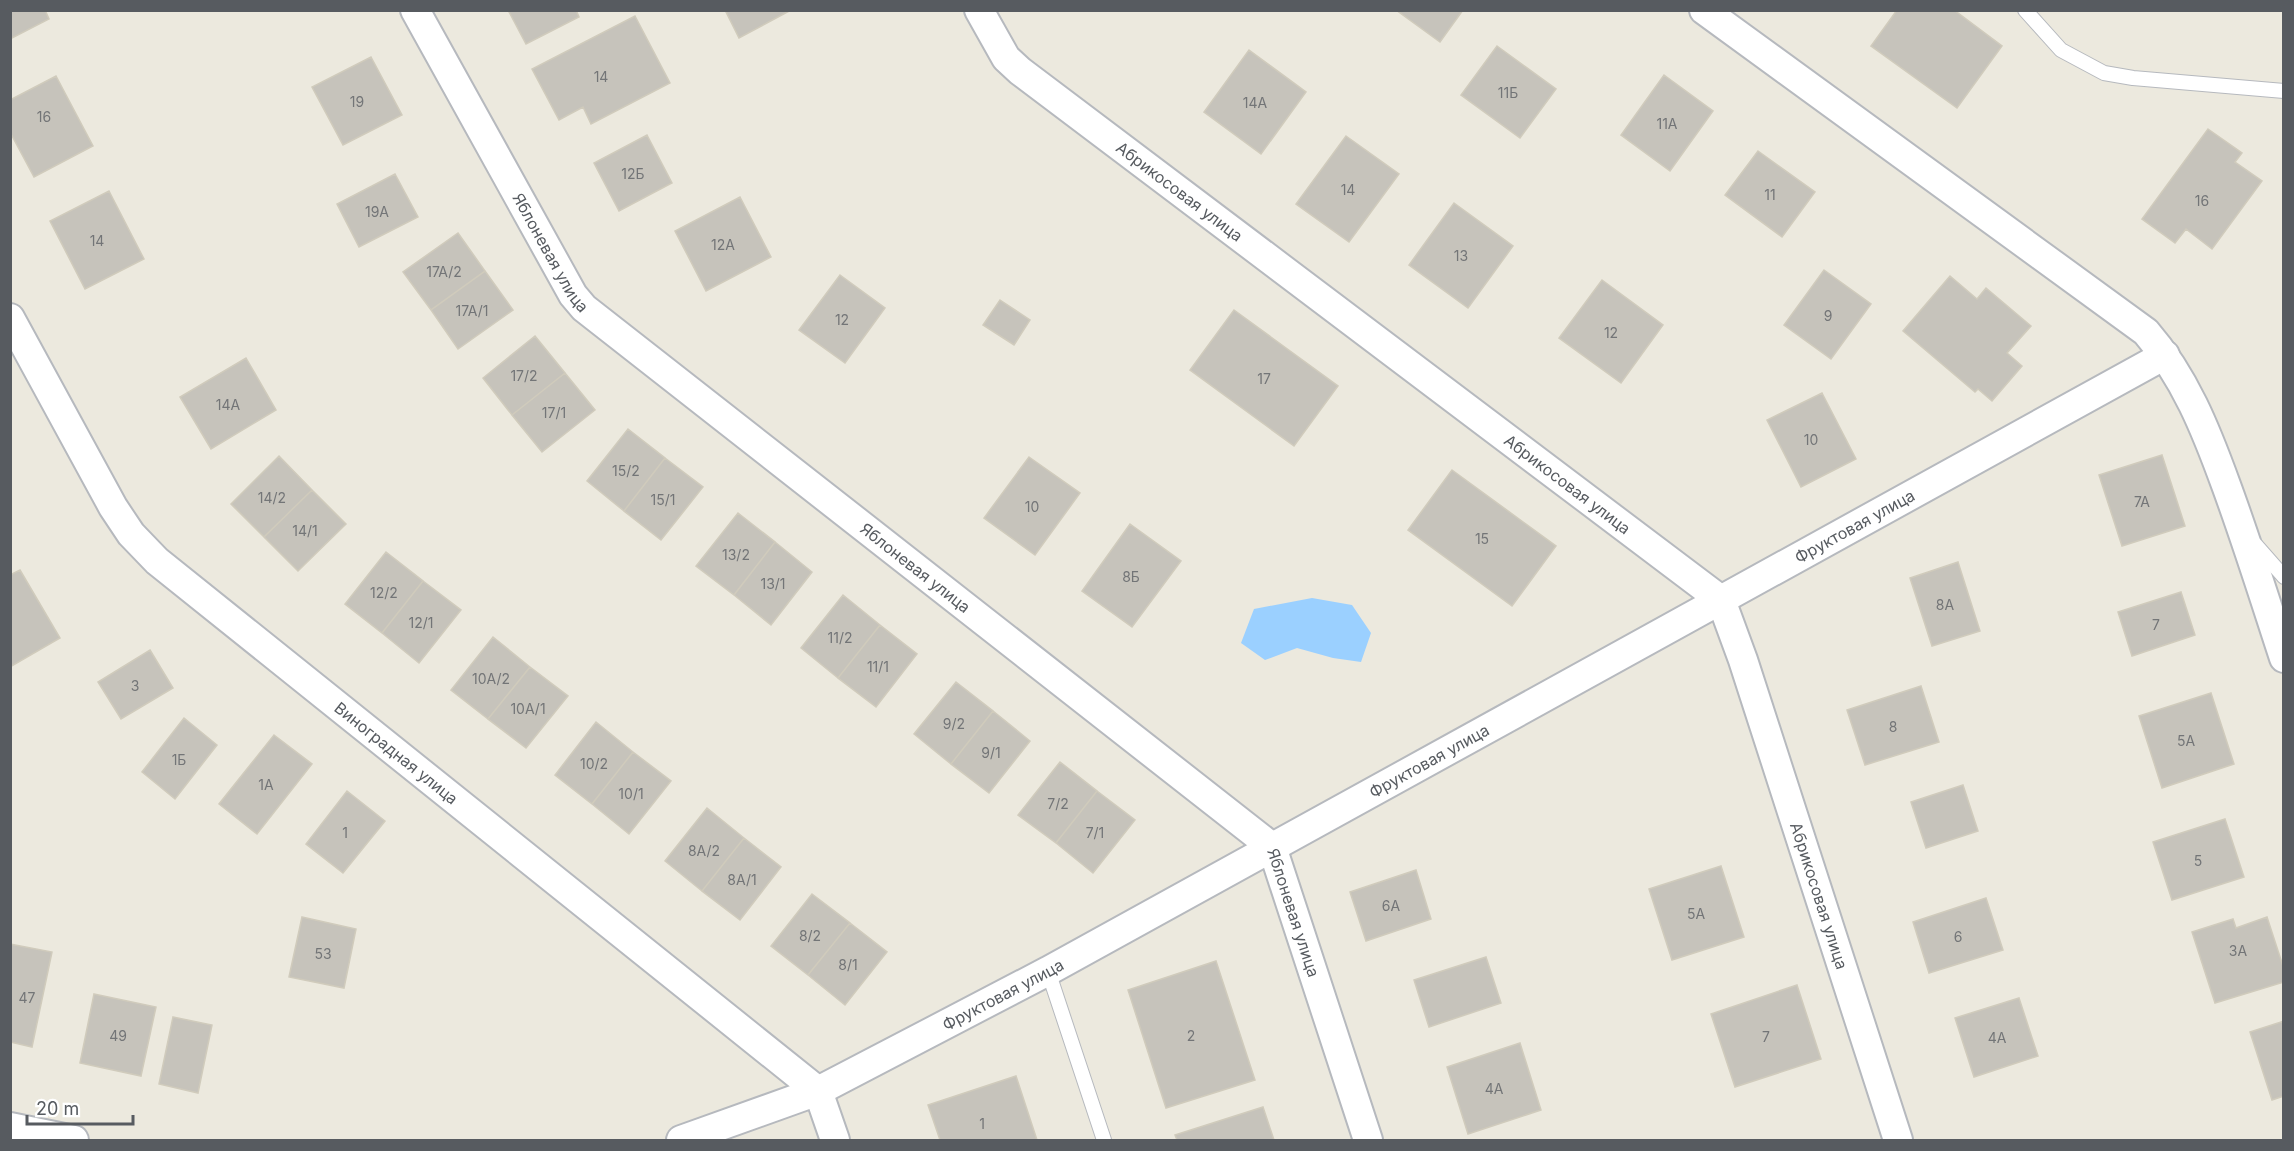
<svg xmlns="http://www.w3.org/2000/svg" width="2294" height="1151" font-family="Inter,sans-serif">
<rect width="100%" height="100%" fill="#ece9de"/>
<path fill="#9bd0ff" d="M1312,598L1352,605L1371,633L1361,662L1333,658L1297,648L1265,660L1241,643L1254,609Z"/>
<path fill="#c6c3bb" stroke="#d0cbbc" stroke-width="1.5" d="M10,10H45L49,19L10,39Z
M508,10H576L579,17L526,44Z
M725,10H791L739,38Z
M1396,10H1463L1440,42Z
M1897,10H1954L2002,46L1957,108L1871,46Z
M635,16L670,83L591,124L583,107L559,120L532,69Z
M1497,46L1556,89L1520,138L1461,95Z
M1249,50L1306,92L1261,154L1204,112Z
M371,57L402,115L343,145L312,87Z
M1664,75L1713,111L1670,171L1621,135Z
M56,76L93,146L34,177L10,132V100Z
M2208,129L2242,153L2235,162L2262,181L2212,249L2186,229L2175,243L2142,219Z
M647,135L672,183L619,211L594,163Z
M1346,136L1399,174L1349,242L1296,204Z
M1758,151L1815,192L1782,237L1725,195Z
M395,174L418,217L359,247L337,204Z
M109,191L144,259L85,289L50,221Z
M740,197L771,257L706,291L675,231Z
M1454,203L1513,246L1468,308L1409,265Z
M458,233L485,271L431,310L403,272Z
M1824,270L1871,304L1831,359L1784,325Z
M485,271L513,310L458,349L431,310Z
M840,275L885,308L845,363L799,330Z
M1950,276L1977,299L1986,288L2031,326L2007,353L2022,366L1992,401L1978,389L1975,392L1903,331Z
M1602,280L1663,325L1621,383L1559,338Z
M1000,300L1030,320L1014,345L983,325Z
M1234,310L1338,386L1294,446L1190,370Z
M535,336L565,373L512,415L483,378Z
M246,358L276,410L211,449L180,397Z
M565,373L595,410L542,452L512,415Z
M1822,393L1856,459L1801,487L1767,420Z
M628,429L665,458L624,511L587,481Z
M2162,455L2185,526L2122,546L2099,475Z
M279,456L312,490L264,537L231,504Z
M1029,457L1080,493L1035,555L984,518Z
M665,458L703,487L661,540L624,511Z
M1452,470L1556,546L1512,606L1408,530Z
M312,490L346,524L298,571L264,537Z
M738,513L775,542L734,595L696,566Z
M1130,524L1181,561L1132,627L1082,591Z
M775,542L812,572L771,625L734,595Z
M386,552L423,581L382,633L345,604Z
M1958,562L1980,631L1932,646L1910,578Z
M20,570L60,638L10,667V575Z
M423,581L461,610L419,663L382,633Z
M2181,592L2195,635L2132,656L2118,612Z
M843,595L880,625L838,678L801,648Z
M880,625L917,654L876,707L838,678Z
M493,637L530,667L488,719L451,690Z
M150,650L173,688L121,719L98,682Z
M530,667L568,696L526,748L488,719Z
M956,682L993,711L951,764L914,734Z
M1921,686L1939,742L1865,765L1847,710Z
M2211,693L2234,764L2162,788L2139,716Z
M993,711L1030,741L989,793L951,764Z
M184,718L217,745L175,799L142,772Z
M596,722L633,752L592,804L555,775Z
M274,735L312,764L257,834L219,804Z
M633,752L671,781L629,834L592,804Z
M1060,762L1097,791L1056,843L1018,815Z
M1963,785L1978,831L1926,848L1911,802Z
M347,791L385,821L343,873L306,844Z
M1097,791L1135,820L1093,873L1056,843Z
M707,808L744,838L702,891L665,861Z
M2225,819L2244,877L2172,900L2153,842Z
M744,838L781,867L740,920L702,891Z
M1721,866L1744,937L1672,960L1649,889Z
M1416,870L1431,919L1366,941L1350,892Z
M812,894L850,923L808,975L771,946Z
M1986,898L2003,950L1929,973L1913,922Z
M302,917L356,929L344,988L289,977Z
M2267,917L2284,969V982L2215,1003L2192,932L2233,919L2236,928Z
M850,923L887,952L845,1005L808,975Z
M10,944L52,952L32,1047L10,1042Z
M1486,957L1501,1003L1429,1027L1414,980Z
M1216,961L1255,1080L1166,1108L1128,990Z
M1797,985L1821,1059L1735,1087L1711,1014Z
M94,994L156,1007L141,1076L80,1063Z
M2019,998L2038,1056L1974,1077L1955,1018Z
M173,1017L212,1025L198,1093L159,1084Z
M2284,1021V1096L2272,1100L2250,1032Z
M1520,1043L1541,1110L1468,1134L1447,1067Z
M1016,1076L1037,1140H940L928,1105Z
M1263,1107L1274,1140H1177L1175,1135Z"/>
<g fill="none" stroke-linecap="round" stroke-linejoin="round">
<defs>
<path id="service" d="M2025,10L2061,50L2104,73L2133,78L2284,91
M2255,544L2284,577
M1048,971L1104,1140"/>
<g id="minor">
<path id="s1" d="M415,10L573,295L584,308L1272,847L1368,1140"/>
<path id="s2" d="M979,10L1006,58L1020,71L1721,600L1743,660L1898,1140"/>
<path d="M1704,10L2146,332C2185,377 2206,430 2226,485C2247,542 2265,600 2284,658"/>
<path id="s3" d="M10,318L113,507L131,534L157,561L818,1091L835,1140"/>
<path d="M10,1127L74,1140"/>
<path id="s4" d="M681,1140L818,1091L1048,971L2165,355"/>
</g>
</defs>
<use href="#service" stroke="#b6b9be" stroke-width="16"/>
<use href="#minor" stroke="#b6b9be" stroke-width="32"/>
<use href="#service" stroke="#fff" stroke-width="14"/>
<use href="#minor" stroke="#fff" stroke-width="28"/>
</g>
<g text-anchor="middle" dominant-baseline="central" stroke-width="4.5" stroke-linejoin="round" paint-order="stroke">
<g font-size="14" fill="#737577">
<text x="601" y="76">14</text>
<text x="1508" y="92">11Б</text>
<text x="357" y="101">19</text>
<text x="1255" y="102">14А</text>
<text x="44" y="116">16</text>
<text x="1667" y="123">11А</text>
<text x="633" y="173">12Б</text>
<text x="1348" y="189">14</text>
<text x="1770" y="194">11</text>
<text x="2202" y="200">16</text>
<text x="377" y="211">19А</text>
<text x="97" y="240">14</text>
<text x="723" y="244">12А</text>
<text x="1461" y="255">13</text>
<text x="444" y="271">17А/2</text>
<text x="472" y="310">17А/1</text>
<text x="1828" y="315">9</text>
<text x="842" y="319">12</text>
<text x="1611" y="332">12</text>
<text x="524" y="375">17/2</text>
<text x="1264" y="378">17</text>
<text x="228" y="404">14А</text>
<text x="554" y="412">17/1</text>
<text x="1811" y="439">10</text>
<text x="626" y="470">15/2</text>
<text x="272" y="497">14/2</text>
<text x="663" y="499">15/1</text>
<text x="2142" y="501">7А</text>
<text x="1032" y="506">10</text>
<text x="305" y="530">14/1</text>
<text x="1482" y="538">15</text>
<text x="736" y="554">13/2</text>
<text x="1131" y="576">8Б</text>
<text x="773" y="583">13/1</text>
<text x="384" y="592">12/2</text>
<text x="1945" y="604">8А</text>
<text x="421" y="622">12/1</text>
<text x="2156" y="624">7</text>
<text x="840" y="637">11/2</text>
<text x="878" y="666">11/1</text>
<text x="491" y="678">10А/2</text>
<text x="135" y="685">3</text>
<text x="528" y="708">10А/1</text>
<text x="954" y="723">9/2</text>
<text x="1893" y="726">8</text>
<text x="2186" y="740">5А</text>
<text x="991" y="752">9/1</text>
<text x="179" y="759">1Б</text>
<text x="594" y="763">10/2</text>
<text x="266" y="784">1А</text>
<text x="631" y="793">10/1</text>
<text x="1058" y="803">7/2</text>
<text x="345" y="832">1</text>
<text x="1095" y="832">7/1</text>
<text x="704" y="850">8А/2</text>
<text x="2198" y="860">5</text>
<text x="742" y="879">8А/1</text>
<text x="1391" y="905">6А</text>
<text x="1696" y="913">5А</text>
<text x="810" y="935">8/2</text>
<text x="1958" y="936">6</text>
<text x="2238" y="950">3А</text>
<text x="323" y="953">53</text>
<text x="848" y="964">8/1</text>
<text x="27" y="997">47</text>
<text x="118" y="1035">49</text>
<text x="1191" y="1035">2</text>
<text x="1766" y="1036">7</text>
<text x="1997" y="1037">4А</text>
<text x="1494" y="1088">4А</text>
<text x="982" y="1123">1</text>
</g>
<g font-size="16" fill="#575b60" stroke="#fff">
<text stroke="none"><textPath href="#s2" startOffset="274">Абрикосовая улица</textPath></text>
<text stroke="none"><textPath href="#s1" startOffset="278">Яблоневая улица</textPath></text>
<text stroke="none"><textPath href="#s2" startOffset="760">Абрикосовая улица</textPath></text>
<text stroke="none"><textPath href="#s4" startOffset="1326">Фруктовая улица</textPath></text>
<text stroke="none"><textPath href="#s1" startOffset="764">Яблоневая улица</textPath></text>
<text stroke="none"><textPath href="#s3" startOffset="592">Виноградная улица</textPath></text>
<text stroke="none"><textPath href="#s4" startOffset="840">Фруктовая улица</textPath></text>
<text stroke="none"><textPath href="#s2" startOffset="1264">Абрикосовая улица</textPath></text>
<text stroke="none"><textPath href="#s1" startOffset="1286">Яблоневая улица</textPath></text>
<text stroke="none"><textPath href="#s4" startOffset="354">Фруктовая улица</textPath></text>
</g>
</g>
<rect width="2294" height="1151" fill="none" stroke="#575b60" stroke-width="24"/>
<path d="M27 1115v9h106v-9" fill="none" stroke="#575b60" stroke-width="3"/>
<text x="36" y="1115" font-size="18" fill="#575b60" stroke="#ffffff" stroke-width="4.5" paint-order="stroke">20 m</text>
</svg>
